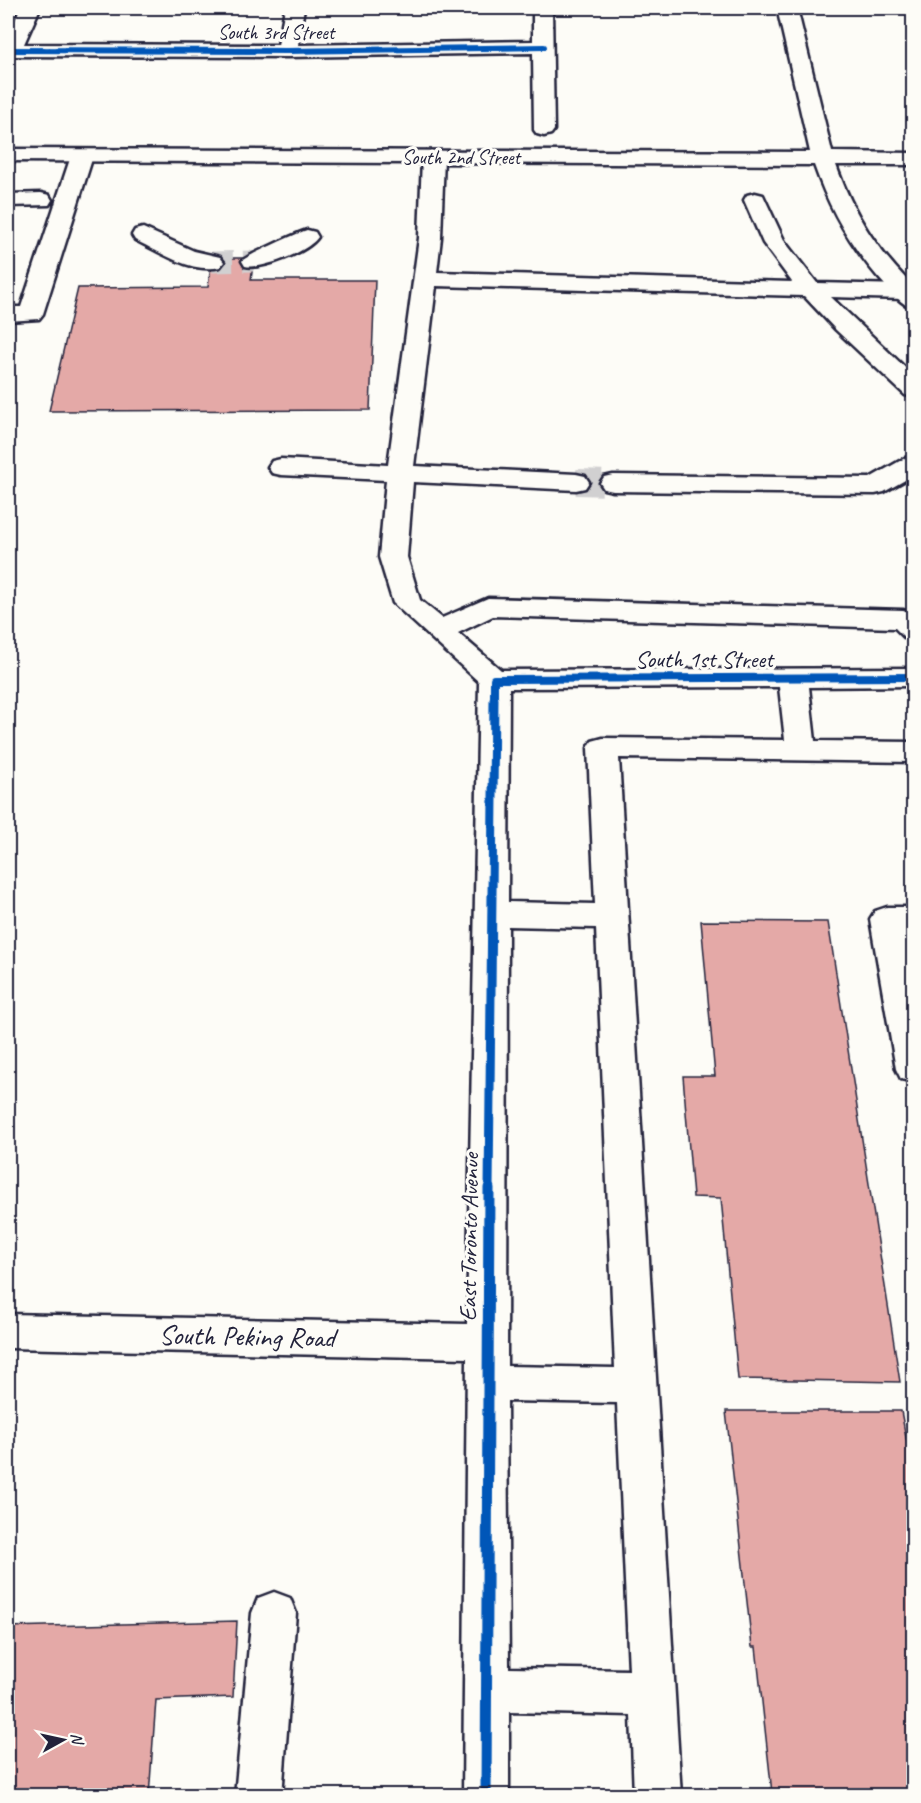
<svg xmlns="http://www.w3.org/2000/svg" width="921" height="1803" font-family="Caveat,sans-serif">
<rect width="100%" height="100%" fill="#fdfcf7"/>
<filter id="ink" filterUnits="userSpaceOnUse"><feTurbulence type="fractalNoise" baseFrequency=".0167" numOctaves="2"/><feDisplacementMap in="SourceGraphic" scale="12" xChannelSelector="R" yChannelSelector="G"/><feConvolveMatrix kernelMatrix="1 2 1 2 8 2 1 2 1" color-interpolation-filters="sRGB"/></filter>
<g filter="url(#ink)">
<path fill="#e4a9a7" stroke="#22223b" stroke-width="1.5" d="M212,258H254L251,280H375L370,410L49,411L78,288L208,287Z
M701,921L828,922L900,1382L738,1379L721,1198L693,1197L683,1076H715Z
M726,1411H901L914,1480V1796H727V1793H772L756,1647H752Z
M237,1621L233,1697L156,1700L149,1796H8V1627Z"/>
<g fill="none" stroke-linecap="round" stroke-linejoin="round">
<path stroke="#d1d0d1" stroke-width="21" stroke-dasharray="21 10" stroke-linecap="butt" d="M212,262L253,261"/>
<path stroke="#d1d0d1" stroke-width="26" stroke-dasharray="26 14" stroke-linecap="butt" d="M576,482L613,483"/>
<defs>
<path id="minor" d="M20,8H40L24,44L278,45L285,8H304L298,45L533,41V8H552L554,130L551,134L544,136L537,134L534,130L533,53L287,57L8,56V38Z
M82,150L90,151L93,156L43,314L39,319L8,321V307H21L71,156L74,151Z
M433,151L441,152L444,157L441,238L437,272L792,282L763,243L744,200L747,195L755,193L763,195L785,242L817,283L904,285L914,289L912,297L904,299L831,297L914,376V397L905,395L836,330L804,296L436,286L414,466L576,474L585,476L589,482L585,488L576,490L413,482L407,557L420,600L442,618L488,598L903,610L914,613V640L904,637L895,628L493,616L458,633L501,670L914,668V686L809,687L815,741L914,742V762L619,758L681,1796H634L631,1715L509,1712V1796H463L467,1358L8,1348V1314L467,1324L479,682L393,603L379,557L386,480L281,475L272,473L268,467L272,461L281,459L388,465L419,238L422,157L425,152ZM779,687L785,740L603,738L592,741L588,748L595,904L508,902L509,688ZM508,926L596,928L615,1368L507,1366ZM507,1401L617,1403L629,1670L509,1668Z
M41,193L49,195L52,200L49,205L8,206V194Z
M143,228L194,251L220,257L224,262L220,267C192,274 160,252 135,240L132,235L135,230Z
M307,230L315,232L318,237C308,252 262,270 245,266L242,261C244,257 300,232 307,230Z
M914,456V475L884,492L875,494L613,491L604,489L600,483L604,477L613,475L870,478L905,458Z
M887,907H914V931H906L914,972V1082L901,1079L896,1069L870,919L875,911Z
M274,1592L290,1598L296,1613L282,1796H235L252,1613L258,1598Z"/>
<path id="major" d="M777,8H797L832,152L914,153V165H836C854,215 876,249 914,287V308C901,305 894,294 885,285C852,249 830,211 814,165L8,161V149L810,152Z"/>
</defs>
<use href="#minor" stroke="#22223b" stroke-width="5"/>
<use href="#major" stroke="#22223b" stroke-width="5"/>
<use href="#minor" fill="#fdfcf7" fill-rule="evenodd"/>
<use href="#major" fill="#fdfcf7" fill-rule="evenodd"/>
<defs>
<path id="cycleway-far3" d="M8,50L287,51L544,47"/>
<path id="cycleway-far2" d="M494,700V679L914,677"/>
<path id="cycleway-far1" d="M489,1189L494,699"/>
<path id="cycleway" d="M486,1796L489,1188"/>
</defs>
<use href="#cycleway-far3" stroke="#fdfcf7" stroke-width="8"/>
<use href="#cycleway-far2" stroke="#fdfcf7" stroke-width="10"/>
<use href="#cycleway-far1" stroke="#fdfcf7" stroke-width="13"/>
<use href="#cycleway" stroke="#fdfcf7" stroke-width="15"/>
<use href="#cycleway-far3" stroke="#0057b8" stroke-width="6"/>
<use href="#cycleway-far2" stroke="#0057b8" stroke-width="8"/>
<use href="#cycleway-far1" stroke="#0057b8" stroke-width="9"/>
<use href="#cycleway" stroke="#0057b8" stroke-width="11"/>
</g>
</g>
<g text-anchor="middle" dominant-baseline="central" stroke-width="6" stroke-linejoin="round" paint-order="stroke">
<g font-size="20" fill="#22223b" stroke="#fdfcf7">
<text x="276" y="32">South 3rd Street</text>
<text x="461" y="157">South 2nd Street</text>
</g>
<g font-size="24" fill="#22223b" stroke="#fdfcf7">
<text x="704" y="659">South 1st Street</text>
<text transform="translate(469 1237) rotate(-89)">East Toronto Avenue</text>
</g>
<g font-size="28" fill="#22223b" stroke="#fdfcf7">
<text transform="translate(247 1336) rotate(1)">South Peking Road</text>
</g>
</g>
<rect width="921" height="1803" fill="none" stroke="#fdfcf7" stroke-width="30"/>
<rect x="15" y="15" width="891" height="1773" fill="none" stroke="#22223b" stroke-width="2" filter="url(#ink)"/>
<g transform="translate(63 1740) rotate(82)" stroke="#fdfcf7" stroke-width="4.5" paint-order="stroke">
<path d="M0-4.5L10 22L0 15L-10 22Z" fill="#22223b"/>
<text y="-9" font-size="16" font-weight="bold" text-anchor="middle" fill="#22223b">N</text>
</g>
</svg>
